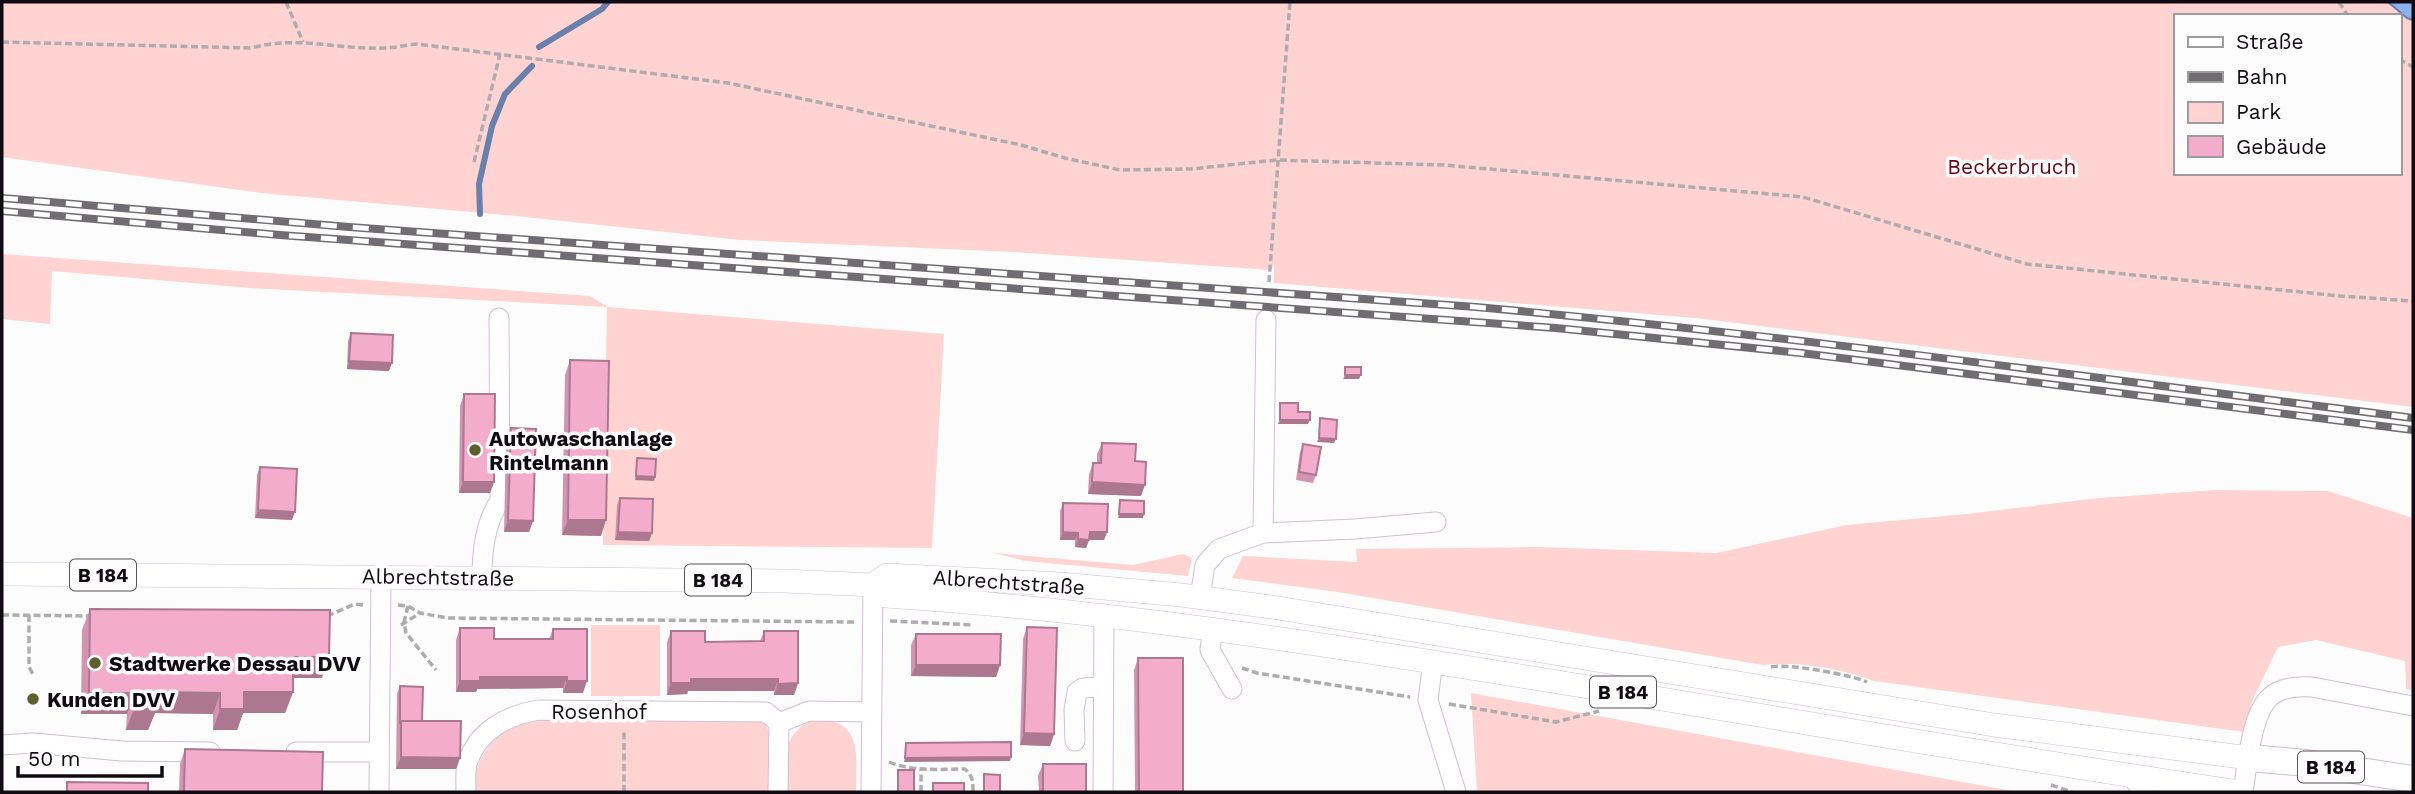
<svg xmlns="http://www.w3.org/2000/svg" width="2415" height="794" font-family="'Work Sans',sans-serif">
<rect width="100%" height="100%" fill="#fcfcfc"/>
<path fill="#fed3d1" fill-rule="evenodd" d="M2,2H2413V407L1696,318L1274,283V265L1270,270L1014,252L741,240L516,216L261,193L2,157ZM2175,16H2399V173H2175Z
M2,254L590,296L608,307L944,334L932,548L603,545L607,307L250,288L52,271L50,324L2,319Z
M2216,490L2328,491L2413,518V691L2406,689L2405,661L2316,640L2278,647L2253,699L2244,732L1874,681C1839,668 1800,661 1763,665L1338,592L1232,578L1243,556L1357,562L1356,549L1538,547L1716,553L1847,525L1967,514L2099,498Z
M994,553L1133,565L1183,554L1192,558L1188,576L1026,561Z
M591,625H660V696H591Z
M1471,693L2018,792H1477Z
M547,717L764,721L771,736L770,792H471C478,747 501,724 547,717Z
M816,719C864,720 856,756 856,792H784C786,761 780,732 816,719Z"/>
<path fill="#8db3ed" stroke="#6880ab" stroke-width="2" d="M2388,2H2413V20L2407,18Z"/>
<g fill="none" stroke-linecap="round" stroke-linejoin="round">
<path stroke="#6880ab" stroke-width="6" d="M539,47L602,9L608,2
M480,214L479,184L492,126L505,94L532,66"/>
<defs>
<path id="minor" d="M1263,533L1266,320
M482,578C482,550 485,524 500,500L499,318
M1200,597L1205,565L1219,549L1263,533L1355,529L1436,522
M1213,628L1210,650L1232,689
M1433,661L1428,700L1456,792
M1075,741L1074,710L1077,692L1083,688L1103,687
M2,745L33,743L122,751L210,752
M296,752H379
M2133,778L2143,792
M379,792L381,576
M466,792C466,783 465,773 467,764C477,731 507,715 539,710L766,712L779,723L809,711L872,712
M778,792L779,723
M871,792L873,585
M1103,792L1104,614
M2243,792C2247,768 2251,714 2270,697C2281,687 2297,686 2312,687L2413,706"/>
<path id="major" d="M2,574L785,581L873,585L886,596C1104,610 1318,643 1533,678C1769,716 2003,757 2239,792
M873,585L887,575L1060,584L1181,595L1272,607L1994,725L2249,758"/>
<path id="highway" d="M2249,758L2306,763L2413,779"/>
</defs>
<use href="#minor" stroke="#d2bed7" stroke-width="21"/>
<use href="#major" stroke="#d2bed7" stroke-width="24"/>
<use href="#highway" stroke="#d2bed7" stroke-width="28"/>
<path stroke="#aeacaf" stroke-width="3.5" stroke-dasharray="7 3.5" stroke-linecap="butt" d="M286,2L303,42
M2339,2L2348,16
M2,42L251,48C300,35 337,50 384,48C395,48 406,45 417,44L728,83L1021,145L1065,158L1120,170L1191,169L1276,160L1444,165L1803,197L2027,264L2340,296L2413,301
M2399,59L2413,67
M474,162L500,54
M1269,282L1290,2
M398,605L408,606L420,613L447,618L854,622
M408,606L404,622L406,633L436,670
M2,615L89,616
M29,615V667L34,676
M327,616L355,604L363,605
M890,621L973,625
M401,625L420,613
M1771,667C1787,663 1852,675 1867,682
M1242,668L1257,673L1410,697
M1449,704L1556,722L1599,711
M889,762C913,772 940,769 965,769C973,776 973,782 973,792
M2051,785L2072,792
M624,792V730
M921,792V769"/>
<use href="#minor" stroke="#fff" stroke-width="19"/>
<use href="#major" stroke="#fff" stroke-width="23"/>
<use href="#highway" stroke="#fff" stroke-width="26"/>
<defs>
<path id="rail" d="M2,198L349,227L1476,307C1789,335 2101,379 2413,418
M2,211L280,235L1556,328L1801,353L2413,430"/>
</defs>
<use href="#rail" stroke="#706d72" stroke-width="8"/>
<use href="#rail" stroke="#fcfcfc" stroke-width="5" stroke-dasharray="16" stroke-linecap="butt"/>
</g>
<path fill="#d294b0" d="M351,333L389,371L347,369L348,341Z
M570,360L601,536L562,535L565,375Z
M464,394L494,482L490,493H459L460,406Z
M511,428L533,521L529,532H504L506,440Z
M1102,443L1135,461L1141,496L1088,494L1089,474L1093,463H1097V454Z
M1303,444L1316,475L1313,483L1296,480L1300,452Z
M260,467L292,520L255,518L257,475Z
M620,498L652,533L649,541L615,540L617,505Z
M1063,503L1107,532L1104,540H1089L1086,548L1075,547V540H1060V511Z
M90,609L322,678H293V692L285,713H243L237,730H213V714L155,713L148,730H126L127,714H81L82,630Z
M1027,627L1054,734L1050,746L1020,745L1023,639Z
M460,628L494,639H549L553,629L583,693H563V688L477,689L476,692H456V640Z
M671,631L705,642L760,641L764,631L798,683L794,695H774V691H688L687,694L667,695V642Z
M916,634L1000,665L996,677L911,676V645Z
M1138,658L1183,792H1135L1134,670Z
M400,686L422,721L460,758L456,769H396L397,694Z
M185,749L322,792H179L180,764Z
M1043,764L1086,792H1039L1038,776Z
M898,770L914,792H897V774Z"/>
<path fill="#ab7890" d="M349,361L392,363L389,371L347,369Z
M1345,375H1361L1359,379H1343Z
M1280,420H1310L1308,424H1278Z
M1319,438L1336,439L1334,443L1317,442Z
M636,476L655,477L654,481L635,480Z
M463,482H494L490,493H459Z
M1092,482L1145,485L1141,496L1088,494Z
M258,510L295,512L292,520L255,518Z
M1119,514H1144L1143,518H1118Z
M508,520L533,521L529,532H504Z
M568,520H606L601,536L562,535Z
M618,532L652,533L649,541L615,540Z
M1063,532L1078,533L1075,540H1060Z
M1090,532H1107L1104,540H1089L1086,548L1075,547L1078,539Z
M293,657H329L322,678H286Z
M916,665H1000L996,677L911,676Z
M480,677H567L563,688L477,689L476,692H456L460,681Z
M691,679H778L774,691H688L687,694L667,695L671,683Z
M567,681H587L583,693H563Z
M798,683L794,695H774L778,684Z
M156,692L220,693L213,714L155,713L148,730H126L134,709Z
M244,692H293L285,713H243L237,730H213L220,709Z
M89,693H134L127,714H81Z
M1024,733L1054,734L1050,746L1020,745Z
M401,757L460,758L456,769H396Z
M1011,757L1010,761L904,762L905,758Z"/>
<path fill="#f4accd" stroke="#ab7890" stroke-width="2" d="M351,333L393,335L392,363L349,361Z
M570,360L609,361L606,520H568Z
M1345,367H1361V375H1345Z
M464,394H495L494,482H463Z
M1280,403H1298V412H1310V420H1280Z
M1320,418L1337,420L1336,439L1319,438Z
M511,428L536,429L533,521L508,520Z
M1102,443L1136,444L1135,461L1146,462L1145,485L1092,482L1093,463H1101Z
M1303,444L1321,447L1316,475L1299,472Z
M637,458L656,459L655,477L636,476Z
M260,467L297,469L295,512L258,510Z
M620,498L653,499L652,533L618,532Z
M1120,500L1144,501V514H1119Z
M1063,503L1108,504L1107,532H1090L1089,540L1078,539V533L1063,532Z
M90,609L330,610L329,657H293V692H244V709H220V693L156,692V709H134V693H89Z
M1027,627L1057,628L1054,734L1024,733Z
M460,628H494V639H553V629H587V681H567V677H480V681H460Z
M671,631H705V642L764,641V631H798V683L778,684V679H691V683H671Z
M916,634H1001L1000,665H916Z
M1138,658H1183V792H1139Z
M400,686L423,687L422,721H401L400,724Z
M401,721H461L460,758L401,757Z
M1011,742V757L905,758L906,743Z
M185,749L323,752L322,792H184Z
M1043,764H1086V792H1043Z
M898,770H914V792H898Z
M984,774L1000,775V792H984Z
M67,782L148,783V792H67Z
M933,783H964V792H933Z"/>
<g fill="#5d602d" stroke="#fcfcfc" stroke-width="2.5">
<circle cx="475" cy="450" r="7"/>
<circle cx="95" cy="663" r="7"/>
<circle cx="33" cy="699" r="7"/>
</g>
<g text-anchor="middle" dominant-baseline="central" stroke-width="7" stroke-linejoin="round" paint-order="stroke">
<g fill="#fcfcfc" stroke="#575358" stroke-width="2">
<rect x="70" y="559.5" width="66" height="31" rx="5"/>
<rect x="685" y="564.5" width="66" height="31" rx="5"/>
<rect x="1590" y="676.5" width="66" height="31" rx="5"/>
<rect x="2298" y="751.5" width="66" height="31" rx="5"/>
</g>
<g font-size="19" font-weight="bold" fill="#100a12">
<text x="103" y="575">B 184</text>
<text x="718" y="580">B 184</text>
<text x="1623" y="692">B 184</text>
<text x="2331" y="767">B 184</text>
</g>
<g font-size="21" fill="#640516" stroke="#fcfcfc">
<text x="2012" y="166">Beckerbruch</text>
</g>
<g font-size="21" font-weight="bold" fill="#100a12" stroke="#fcfcfc" text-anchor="start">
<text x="489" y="438">Autowaschanlage<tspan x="489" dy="24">Rintelmann</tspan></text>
<text x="109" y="663">Stadtwerke Dessau DVV</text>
<text x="47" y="699">Kunden DVV</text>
</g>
<g font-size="21" fill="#100a12" stroke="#fcfcfc">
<text transform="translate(438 577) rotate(1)">Albrechtstraße</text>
<text transform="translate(1009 582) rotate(4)">Albrechtstraße</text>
<text x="599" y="711">Rosenhof</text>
</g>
</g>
<rect width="2415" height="794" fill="none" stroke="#100a12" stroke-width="7"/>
<rect x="2174" y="14" width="228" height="161" fill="#fcfcfc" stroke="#9e9b9e" stroke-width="2"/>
<rect x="2188" y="37" width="35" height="10" fill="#ffffff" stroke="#9e9b9e" stroke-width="2"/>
<text x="2236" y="49" font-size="21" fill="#100a12">Straße</text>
<rect x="2188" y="72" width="35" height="10" fill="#706d72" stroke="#9e9b9e" stroke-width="2"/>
<text x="2236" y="84" font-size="21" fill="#100a12">Bahn</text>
<rect x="2188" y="102" width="35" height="21" fill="#fed3d1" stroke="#9e9b9e" stroke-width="2"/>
<text x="2236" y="119" font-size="21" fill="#100a12">Park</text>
<rect x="2188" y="136" width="35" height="21" fill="#f4accd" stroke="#9e9b9e" stroke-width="2"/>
<text x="2236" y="154" font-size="21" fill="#100a12">Gebäude</text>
<path d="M18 766v10h144v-10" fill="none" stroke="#100a12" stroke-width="3.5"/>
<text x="28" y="766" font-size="21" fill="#100a12" stroke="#fcfcfc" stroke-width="5" paint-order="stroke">50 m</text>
</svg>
